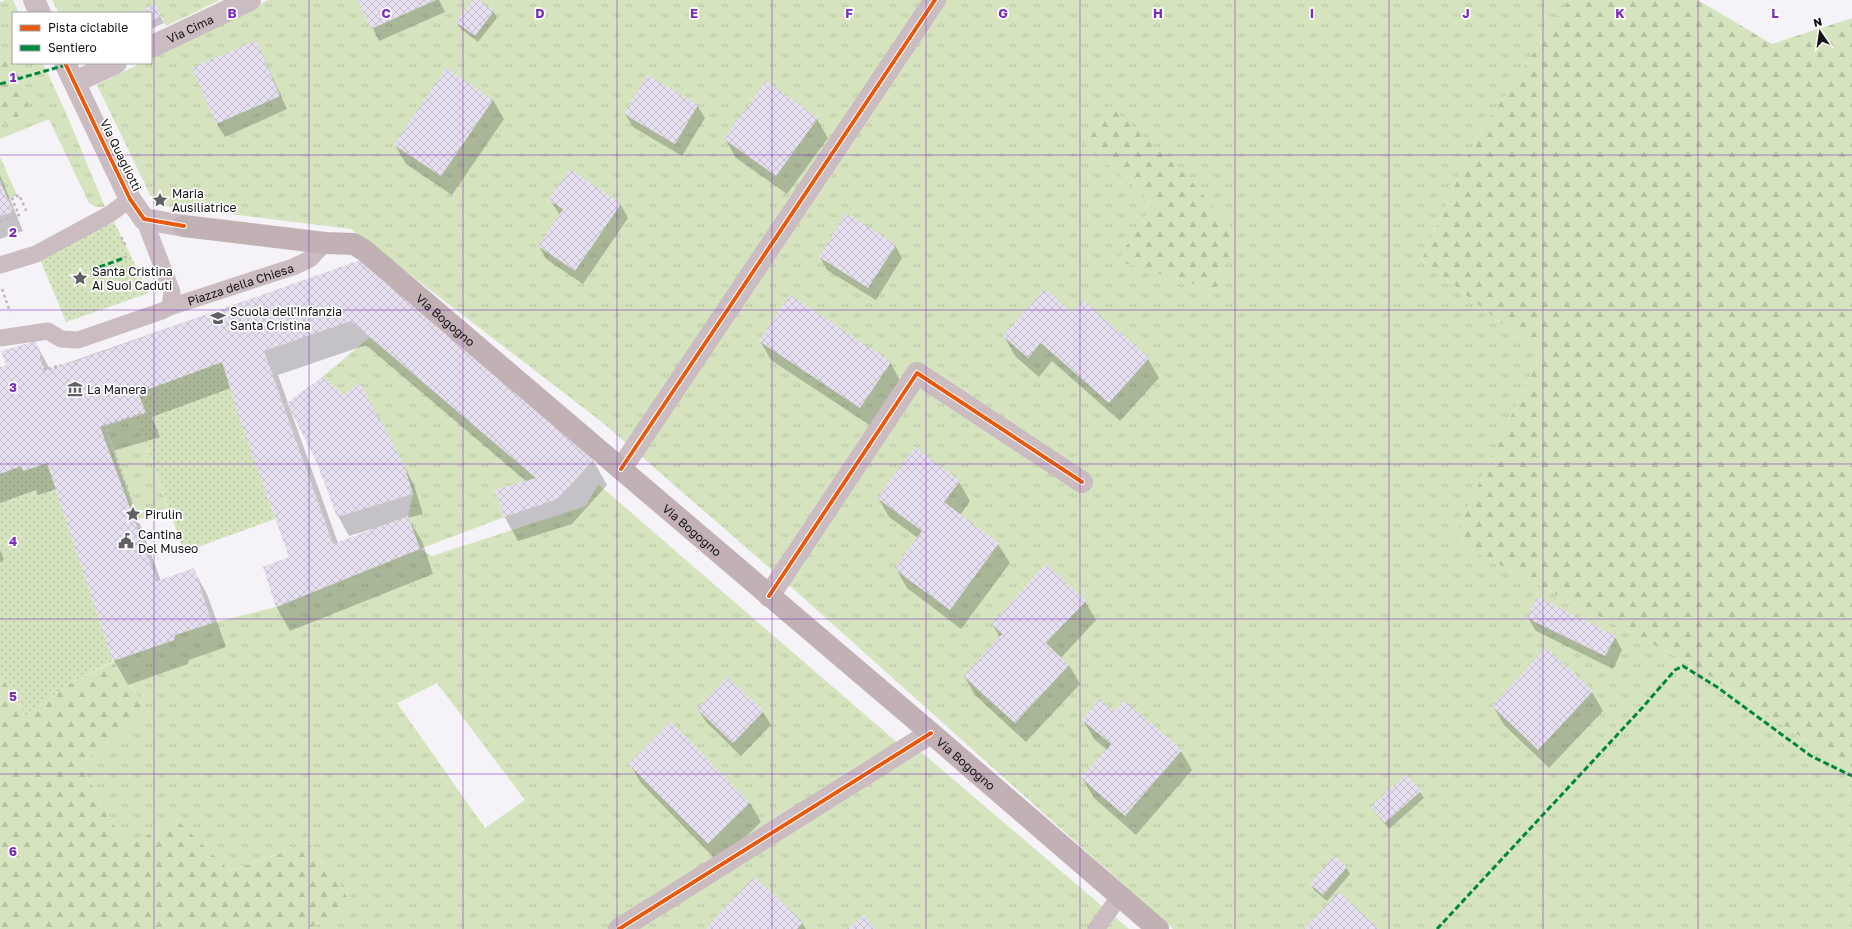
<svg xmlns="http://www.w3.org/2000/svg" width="1852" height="929" font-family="'Golos Text',sans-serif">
<defs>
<pattern id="grass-tufts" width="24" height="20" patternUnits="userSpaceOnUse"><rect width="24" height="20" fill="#d5e4be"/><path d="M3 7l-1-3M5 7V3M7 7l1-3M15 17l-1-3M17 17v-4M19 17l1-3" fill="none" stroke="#b6c3a2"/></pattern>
<pattern id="forest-firs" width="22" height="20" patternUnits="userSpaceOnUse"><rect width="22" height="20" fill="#d5e4be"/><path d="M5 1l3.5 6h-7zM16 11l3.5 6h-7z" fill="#b6c3a2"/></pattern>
<pattern id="park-dots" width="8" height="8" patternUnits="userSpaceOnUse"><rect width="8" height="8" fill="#d5e4be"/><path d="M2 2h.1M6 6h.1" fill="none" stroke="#b6c3a2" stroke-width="1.8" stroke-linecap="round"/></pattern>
<pattern id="building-cross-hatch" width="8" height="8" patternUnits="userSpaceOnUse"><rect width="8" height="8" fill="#e6dfef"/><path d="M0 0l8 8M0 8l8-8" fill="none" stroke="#c4becc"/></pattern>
</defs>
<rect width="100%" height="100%" fill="#f5f3f8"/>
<path fill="url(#grass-tufts)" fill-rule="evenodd" d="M6,0H13L19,13H13V61L12,58H0V2Z
M52,0H220L166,26L155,4L137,13H59Z
M268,0H1569L1475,140L1422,259L1540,355L1452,540L1689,663L1836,760L1852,767V929H1173L790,586L603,423L351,229L155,205L97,85L141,63H151V58ZM1153,203L1216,291L1118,261Z
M14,63H43L66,113L105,207H96L89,203L49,119L0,139V125L30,112L22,78Z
M0,157L17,195L8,199L0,180Z
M370,337L536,478L495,490L504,517L420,549L432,556L586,506L598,484L899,744L920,751L1129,929H308L353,905L309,843L229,871L177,820L126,846L80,764L148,711L113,661L174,640L175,635L212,623L276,607L419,549L408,516L413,494L404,465L360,383L344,395L322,377ZM437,683L525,800L485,828L397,703Z
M136,416L168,508L135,521L100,427Z"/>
<path fill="url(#forest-firs)" d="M1569,0H1698L1772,44L1852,18V767L1836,760L1689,663L1452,540L1540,355L1422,259L1475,140Z
M0,58H12L22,78L30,112L0,125Z
M1108,104L1184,173L1238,235L1216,291L1117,261L1153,203L1083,143Z
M113,662L148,711L80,764L126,846L177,820L230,871L309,843L353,905L308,929H0V673L25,716L71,683Z"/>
<path fill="url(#park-dots)" d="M114,222L149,293L66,322L39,257Z
M222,362L275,519L184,552L136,416L146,413L138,393Z
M47,463L113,661L71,683L25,716L0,673V474L21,466L24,471Z"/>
<path fill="#0003" fill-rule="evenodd" d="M359,0H439L445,12L379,41Z
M474,0H478L493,11L497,18L478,42L461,29L457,22Z
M158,12L164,23L151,29V13H139Z
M256,41L287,109L225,137L217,124L193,68Z
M493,100L504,119L452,195L406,164L395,145Z
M697,105L705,118L682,156L633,127L625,114Z
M817,119L828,138L787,194L736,158L725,139Z
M570,170L621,205L628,218L583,284L546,259L539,246L560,215L550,200Z
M0,175L23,231L0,239Z
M895,245L902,258L876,300L827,270L820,257Z
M363,260L593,460L607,485L572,524L518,541L504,516L527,482L366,345L278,375L288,403L343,396L371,403L414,485L423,514L408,518L422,541L433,574L290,631L276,606L290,558L231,388L152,417L160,437L113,451L161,581L193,569L207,594L226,647L189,660L188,664L128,685L114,661L57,489L38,495L36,490L0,503V368L7,366L35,342L50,369ZM290,409L318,462L338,516L349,536L372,529L373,530L338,543Z
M1072,314L1148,359L1159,378L1120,421L1052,361L1039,377L1015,356L1004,336Z
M760,341L890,362L901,382L871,426L771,360Z
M959,482L970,501L960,515L998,544L1010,563L961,629L907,588L896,569L918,538L889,517L878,498Z
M0,550L4,560L0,562Z
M1085,601L1096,620L1061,658L1069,665L1080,684L1026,742L975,695L964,676L1000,637L992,624Z
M1528,618L1615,637L1622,650L1613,669L1536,631Z
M1592,692L1603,711L1549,768L1504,725L1493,706Z
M698,709L763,712L771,725L741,756L706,722Z
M1114,713L1181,751L1192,770L1136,835L1094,798L1083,779L1107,750L1094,739L1083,720Z
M630,764L750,803L761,822L719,863L641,783Z
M1420,792L1424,798L1389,829L1372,808Z
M1346,867L1350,874L1327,901L1314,890L1311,884Z
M754,878L802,923L806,929H707Z"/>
<path fill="url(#building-cross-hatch)" d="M358,0H436L371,29Z
M473,0H479L494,11L475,36L456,22Z
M155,4L161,16L151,21V13H137Z
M256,40L280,96L216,124L192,68Z
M446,68L493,100L441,176L394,145Z
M647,75L698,105L675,144L624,114Z
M766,81L818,118L776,176L724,139Z
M570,169L621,204L575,271L538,246L563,209L548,200Z
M0,180L13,212L0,216Z
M846,213L896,245L868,288L819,257Z
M363,259L593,460L558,499L504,517L495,490L536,478L351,321L264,351L333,544L408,516L420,549L276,607L263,567L289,557L241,423L222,362L138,393L146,413L100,427L157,581L194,568L212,623L175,635L174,640L113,661L47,463L23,471L21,466L0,474V367L6,365L1,351L36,341L45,370L76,361Z
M1045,289L1072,313L1083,300L1149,358L1109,403L1041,343L1028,358L1003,336Z
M790,295L891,362L860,408L759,341Z
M322,377L344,395L360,383L404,465L413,494L337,517L317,463L287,403Z
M915,447L960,481L944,502L999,543L950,610L894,569L922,531L877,498Z
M1046,564L1086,601L1046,643L1069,665L1015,723L963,676L1002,634L991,624Z
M1537,597L1616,636L1605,656L1527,618Z
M1546,648L1593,691L1538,750L1492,706Z
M727,677L764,711L733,743L697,709Z
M1100,699L1114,712L1124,700L1182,750L1125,816L1081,778L1111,744L1082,720Z
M671,722L750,803L708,844L628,764Z
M1406,775L1421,791L1385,823L1371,807Z
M1334,856L1347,867L1323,895L1310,884Z
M754,877L803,922L797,929H707L706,928Z
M1339,892L1379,929H1304Z
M864,915L875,929H847Z"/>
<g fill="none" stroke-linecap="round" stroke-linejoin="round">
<path stroke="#c0b7bb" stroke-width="2.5" stroke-dasharray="3 3" stroke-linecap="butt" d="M0,221L19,215L12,199L19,195L27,212
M121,237L126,246
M124,258L129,255
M2,289L10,312
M41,356L45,370L61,365
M134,516L136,515L105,425L146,413"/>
<g stroke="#cabcc0" stroke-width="17">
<path d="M0,265L36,254L110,214L130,199"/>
<path id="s1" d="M170,307L293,267L310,259L325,243"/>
<path d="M0,338L48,331L61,339L78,340L162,311L170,307L172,292L144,219"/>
<path d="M1096,929L1120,896"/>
</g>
<g stroke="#cabcc0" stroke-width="22">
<path id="s2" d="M151,47L250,0"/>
<path d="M75,82L116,63"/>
<path d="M621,469L935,0"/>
<path d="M769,596L917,373L1082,482"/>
<path d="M619,929L931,733"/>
</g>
<path stroke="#cabcc0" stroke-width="22" d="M34,0L40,13
M65,63L130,199L144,219L184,226"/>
<path stroke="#c1b1b5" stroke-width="22" id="s3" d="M184,226L325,243L354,244L365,251L931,733L1158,929"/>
<path stroke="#00873e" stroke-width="3" stroke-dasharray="6 3" stroke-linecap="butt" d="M0,84L66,65
M91,270L124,258
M1437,929L1643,707L1675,670L1683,666L1717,687L1811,756L1852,776"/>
<defs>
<path id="cycleway" d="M65,63L130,199L144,219L184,226
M621,469L935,0
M769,596L917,373L1082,482
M619,929L931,733"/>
</defs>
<use href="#cycleway" stroke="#fff" stroke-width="6"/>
<use href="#cycleway" stroke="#e8590c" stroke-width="4"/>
</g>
<path fill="none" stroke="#7b2cbf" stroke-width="1" stroke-opacity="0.55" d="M154,0V929M309,0V929M463,0V929M617,0V929M772,0V929M926,0V929M1080,0V929M1235,0V929M1389,0V929M1543,0V929M1698,0V929M0,155H1852M0,310H1852M0,464H1852M0,619H1852M0,774H1852"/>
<defs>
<symbol id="sight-bare" viewBox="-9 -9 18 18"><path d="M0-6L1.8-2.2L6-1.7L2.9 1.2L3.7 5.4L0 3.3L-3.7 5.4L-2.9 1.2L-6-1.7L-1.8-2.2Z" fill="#616064" stroke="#fff" stroke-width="2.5" paint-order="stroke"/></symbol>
<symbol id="school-bare" viewBox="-9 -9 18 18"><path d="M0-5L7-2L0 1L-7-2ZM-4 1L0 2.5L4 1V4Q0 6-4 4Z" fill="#616064" stroke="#fff" stroke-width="2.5" paint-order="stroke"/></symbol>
<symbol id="museum-bare" viewBox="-9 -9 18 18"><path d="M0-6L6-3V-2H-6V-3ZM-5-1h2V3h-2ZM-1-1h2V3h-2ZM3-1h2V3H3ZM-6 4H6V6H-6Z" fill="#616064" stroke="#fff" stroke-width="2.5" paint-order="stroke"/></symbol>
<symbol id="civic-bare" viewBox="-9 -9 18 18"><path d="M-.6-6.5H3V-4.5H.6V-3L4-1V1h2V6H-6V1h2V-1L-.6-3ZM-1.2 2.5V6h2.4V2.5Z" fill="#616064" stroke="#fff" stroke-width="2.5" paint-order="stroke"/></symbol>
</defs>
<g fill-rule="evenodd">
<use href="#sight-bare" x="149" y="189" width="22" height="22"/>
<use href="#sight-bare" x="69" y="267" width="22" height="22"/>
<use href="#school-bare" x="207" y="307" width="22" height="22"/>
<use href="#museum-bare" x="64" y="378" width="22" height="22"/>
<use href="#sight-bare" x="122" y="503" width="22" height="22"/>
<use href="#civic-bare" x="115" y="530" width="22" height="22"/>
</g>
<g text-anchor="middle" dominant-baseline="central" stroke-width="3.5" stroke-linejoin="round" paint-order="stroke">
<g font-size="12" fill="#121114" stroke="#fff">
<text stroke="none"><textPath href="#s2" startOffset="43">Via Cima</textPath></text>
<text transform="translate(121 155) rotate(64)">Via Quagliotti</text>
<text stroke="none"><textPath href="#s1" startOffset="74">Piazza della Chiesa</textPath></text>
<text stroke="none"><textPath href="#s3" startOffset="290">Via Bogogno</textPath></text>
<text stroke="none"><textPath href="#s3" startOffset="614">Via Bogogno</textPath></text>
<text stroke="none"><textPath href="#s3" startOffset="974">Via Bogogno</textPath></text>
</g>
<g font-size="12" fill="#121114" stroke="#fff" text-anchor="start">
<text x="172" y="193">Maria<tspan x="172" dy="14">Ausiliatrice</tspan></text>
<text x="92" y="271">Santa Cristina<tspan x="92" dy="14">Ai Suoi Caduti</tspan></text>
<text x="230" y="311">Scuola dell'Infanzia<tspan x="230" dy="14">Santa Cristina</tspan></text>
<text x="87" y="389">La Manera</text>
<text x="145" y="514">Pirulin</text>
<text x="138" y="534">Cantina<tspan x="138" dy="14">Del Museo</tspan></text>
</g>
</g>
<g font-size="13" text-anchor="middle" font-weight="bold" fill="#7b2cbf" stroke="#fff" stroke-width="3.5" stroke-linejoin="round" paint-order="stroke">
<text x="232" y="18">B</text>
<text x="386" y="18">C</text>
<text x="540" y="18">D</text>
<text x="694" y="18">E</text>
<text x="849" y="18">F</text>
<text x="1003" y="18">G</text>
<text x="1158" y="18">H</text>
<text x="1312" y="18">I</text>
<text x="1466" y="18">J</text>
<text x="1620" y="18">K</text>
<text x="1775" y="18">L</text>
<text x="13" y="82">1</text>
<text x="13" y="237">2</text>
<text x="13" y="392">3</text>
<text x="13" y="546">4</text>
<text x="13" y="701">5</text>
<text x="13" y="856">6</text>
</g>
<rect x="12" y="12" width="140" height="52" fill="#ffffff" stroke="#a0a0a1"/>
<rect x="20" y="25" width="20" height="6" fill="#e8590c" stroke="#a0a0a1"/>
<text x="48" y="32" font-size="12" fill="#121114">Pista ciclabile</text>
<rect x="20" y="45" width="20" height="6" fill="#00873e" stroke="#a0a0a1"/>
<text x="48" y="52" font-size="12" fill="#121114">Sentiero</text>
<g transform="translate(1820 32) rotate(347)" stroke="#ffffff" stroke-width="3" paint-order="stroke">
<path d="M0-3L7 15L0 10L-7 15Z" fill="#121114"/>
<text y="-6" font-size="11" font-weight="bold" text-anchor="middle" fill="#121114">N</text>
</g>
</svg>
